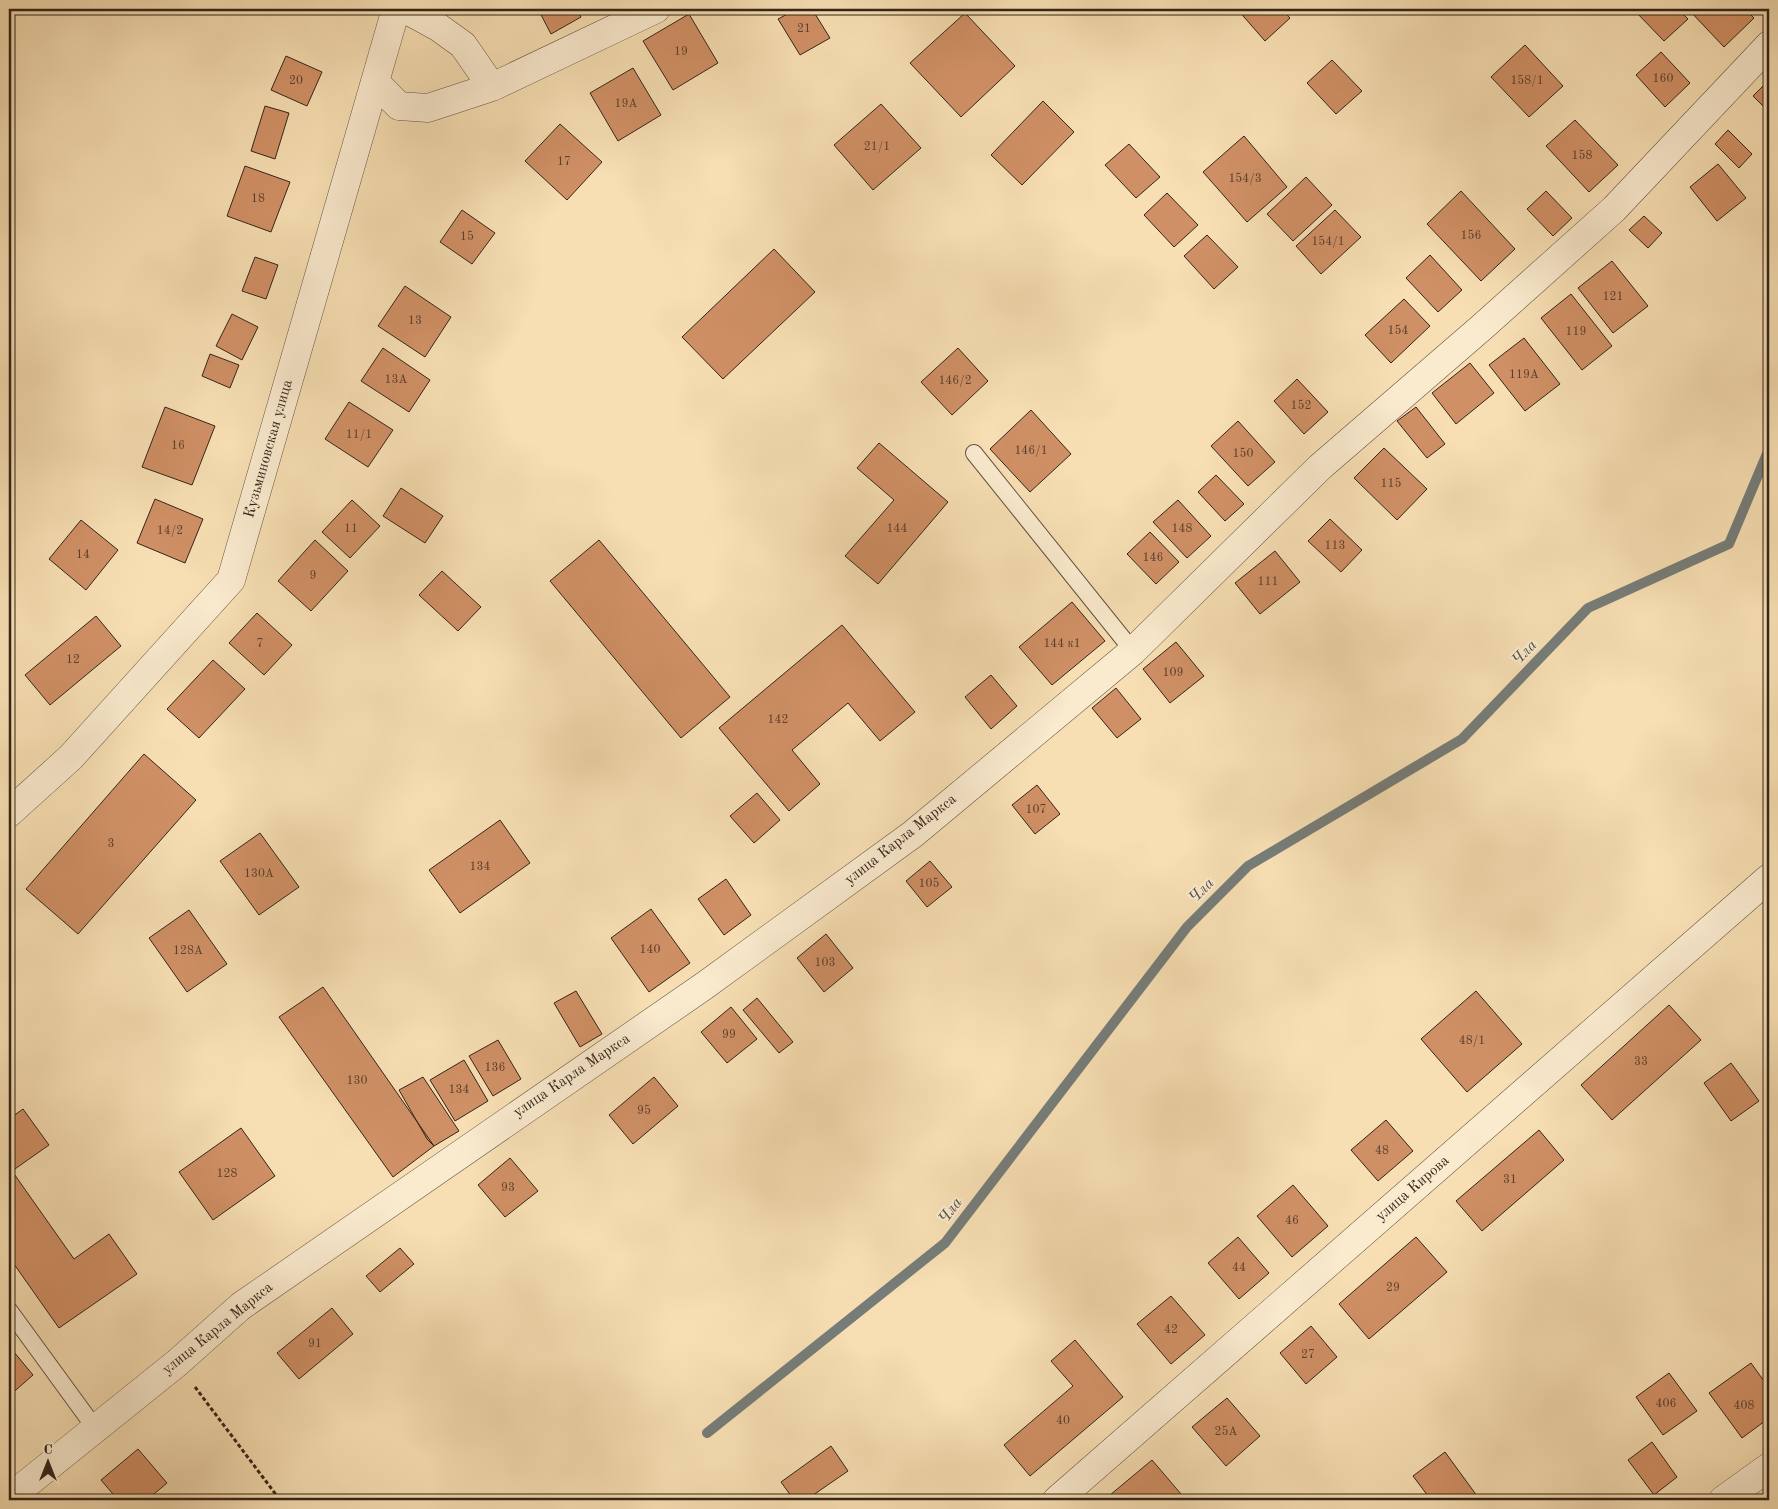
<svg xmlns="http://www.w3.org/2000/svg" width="1778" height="1509" font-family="'Old Standard TT',serif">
<rect width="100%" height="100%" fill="#f7dfb3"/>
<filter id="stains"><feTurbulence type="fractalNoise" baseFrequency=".004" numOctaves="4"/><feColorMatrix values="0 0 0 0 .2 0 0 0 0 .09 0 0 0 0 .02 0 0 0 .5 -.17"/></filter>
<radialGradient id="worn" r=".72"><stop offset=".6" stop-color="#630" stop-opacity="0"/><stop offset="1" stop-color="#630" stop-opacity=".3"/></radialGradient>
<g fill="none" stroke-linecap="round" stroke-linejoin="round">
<path stroke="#767d79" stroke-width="10" d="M707,1433L945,1243L1187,927L1248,866L1462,739L1588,608L1729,544L1769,449"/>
</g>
<path fill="#d09065" stroke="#33241b" d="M538,9H577L581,17L551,34Z
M797,9H812L830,38L800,55L778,19Z
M1237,9H1282L1290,18L1265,41Z
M1633,9H1678L1688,19L1664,41Z
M1688,9H1745L1754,18L1724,47Z
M965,13L1015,66L961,117L910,63Z
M689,14L718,63L673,90L643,41Z
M1525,45L1563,86L1529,117L1491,77Z
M1661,52L1690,83L1665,107L1636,75Z
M286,56L322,72L307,106L271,90Z
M1332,60L1362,91L1336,114L1307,83Z
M633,68L661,115L618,141L590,93Z
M1769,80V112L1753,96Z
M1043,101L1074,132L1022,185L991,155Z
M881,104L921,148L873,190L834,145Z
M265,106L289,113L275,159L251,151Z
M1575,120L1618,165L1589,192L1546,146Z
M560,124L602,162L567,200L525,161Z
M1728,130L1752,154L1739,168L1715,144Z
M1244,136L1287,187L1247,222L1203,172Z
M1129,144L1160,177L1136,198L1105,165Z
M1718,164L1746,198L1717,221L1690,187Z
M245,166L290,182L271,232L227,216Z
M1306,177L1332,205L1293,241L1267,214Z
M1461,191L1515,249L1481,281L1427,224Z
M1546,191L1572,218L1553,236L1527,209Z
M1167,193L1198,225L1174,247L1144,215Z
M462,210L495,233L472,264L440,242Z
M1335,210L1361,237L1321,274L1296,246Z
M1644,216L1662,233L1648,248L1629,230Z
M1207,235L1238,267L1214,289L1184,256Z
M774,249L815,292L723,379L682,337Z
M1430,255L1462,290L1438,312L1406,278Z
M255,257L278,265L266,299L242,291Z
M1612,261L1648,306L1613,333L1578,288Z
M405,286L451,317L425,357L378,326Z
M1571,294L1612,346L1582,370L1541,318Z
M1404,299L1430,326L1391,363L1365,335Z
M232,314L258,327L242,360L216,346Z
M1524,338L1560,384L1525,411L1489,365Z
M383,348L430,380L409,412L361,381Z
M958,348L988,381L952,415L921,382Z
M210,354L239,365L230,388L202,376Z
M1470,363L1494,393L1456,424L1432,393Z
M1297,379L1328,412L1304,434L1274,401Z
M349,402L393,430L368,467L325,439Z
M165,407L215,426L192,485L142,467Z
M1416,407L1445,444L1427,458L1397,421Z
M1031,410L1071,454L1030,492L990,449Z
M1238,421L1275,462L1248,486L1211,446Z
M879,443L948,502L878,584L845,556L894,500L857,468Z
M1384,448L1427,489L1397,520L1354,478Z
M1216,475L1244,504L1225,521L1198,492Z
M401,488L443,516L425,543L383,516Z
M155,499L203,519L185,563L137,543Z
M352,500L380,526L350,558L322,532Z
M1178,500L1211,536L1187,558L1153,522Z
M1330,519L1362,550L1341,572L1308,541Z
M81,520L118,550L86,590L49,559Z
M1150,532L1179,562L1156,584L1127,554Z
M315,540L348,571L311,611L278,581Z
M599,540L730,697L681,738L550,581Z
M1275,551L1300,582L1260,614L1235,583Z
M442,571L481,607L458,631L419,595Z
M1072,602L1105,641L1052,685L1019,647Z
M257,613L292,645L264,675L229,643Z
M96,616L121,646L50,705L25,675Z
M842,625L915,712L880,741L848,703L792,750L820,784L789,811L719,728Z
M1176,642L1204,676L1170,703L1143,669Z
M213,660L245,689L199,738L167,709Z
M991,675L1017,706L991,729L965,697Z
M1116,688L1141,719L1117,738L1092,708Z
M144,754L196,800L78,934L26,889Z
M1037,785L1060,814L1035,834L1012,805Z
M757,793L780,820L754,843L730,816Z
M500,820L530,863L460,913L429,870Z
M260,833L299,887L259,915L220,861Z
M930,861L952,887L927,907L906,881Z
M726,879L751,915L724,935L698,899Z
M651,909L690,963L649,992L611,938Z
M189,910L227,964L187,992L149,938Z
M826,934L853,968L824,992L797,958Z
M323,987L434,1146L393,1177L279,1017Z
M576,991L602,1034L580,1047L554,1003Z
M1476,991L1522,1044L1467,1092L1421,1039Z
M757,998L793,1042L779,1053L743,1010Z
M1669,1005L1701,1040L1612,1120L1581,1085Z
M731,1007L757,1039L727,1063L701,1032Z
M498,1040L521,1079L493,1096L469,1056Z
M464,1060L488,1101L455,1121L430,1080Z
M1731,1063L1759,1101L1731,1121L1704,1083Z
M423,1077L459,1131L434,1146L427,1139L399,1090Z
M654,1077L678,1106L633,1144L609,1115Z
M23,1109L49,1145L12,1171L74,1259L109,1234L137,1274L59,1328L9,1257V1119Z
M1386,1120L1413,1151L1378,1181L1351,1150Z
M241,1128L275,1176L213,1220L179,1172Z
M1539,1130L1564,1160L1482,1231L1456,1201Z
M510,1158L538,1191L505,1217L478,1185Z
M1293,1185L1328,1226L1292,1257L1257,1216Z
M1238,1237L1269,1273L1239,1299L1208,1263Z
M1416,1237L1447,1272L1369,1339L1339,1304Z
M400,1248L414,1264L380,1292L366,1276Z
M1171,1296L1205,1335L1171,1364L1137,1324Z
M332,1308L353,1334L299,1379L277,1353Z
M1311,1326L1337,1357L1306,1384L1280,1353Z
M1075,1340L1123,1397L1030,1476L1004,1445L1073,1386L1051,1361Z
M9,1346L33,1375L9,1396Z
M1751,1363L1769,1388V1418L1742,1438L1709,1393Z
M1669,1373L1697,1411L1663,1435L1636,1397Z
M1227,1398L1260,1436L1226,1466L1192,1427Z
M1652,1442L1677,1477L1654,1495L1628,1460Z
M831,1446L848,1471L806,1500H794L781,1482Z
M138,1449L167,1483L147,1500H118L101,1480Z
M1445,1452L1480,1500H1431L1413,1476Z
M1152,1460L1181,1494L1173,1500H1104Z"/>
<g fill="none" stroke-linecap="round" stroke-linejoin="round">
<defs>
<path id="lane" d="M974,453L1133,651
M9,1310L95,1428"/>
<path id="street" d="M405,9L438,27L463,45L492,87L656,9
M375,82L399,106L428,108L492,87
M9,813L71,757L231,580L396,9
M9,1498L177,1363L241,1306L704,986L913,834L1133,651L1320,467L1481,328L1614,209L1769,45
M1057,1500L1769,878
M1723,1500L1769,1467"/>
</defs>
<use href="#lane" stroke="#645341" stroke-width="18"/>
<use href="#street" stroke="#645341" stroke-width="29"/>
<path stroke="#33241b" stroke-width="3" stroke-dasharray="4 2.5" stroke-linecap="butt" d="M195,1387L280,1500"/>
<use href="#lane" stroke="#faeace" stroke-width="16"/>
<use href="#street" stroke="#faeace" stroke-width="28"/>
</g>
<g text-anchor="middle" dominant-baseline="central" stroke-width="4" stroke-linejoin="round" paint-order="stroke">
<g font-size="12" fill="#5a3f2e">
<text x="804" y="29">21</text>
<text x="681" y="52">19</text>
<text x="1663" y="79">160</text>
<text x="296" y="81">20</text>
<text x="1527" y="81">158/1</text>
<text x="626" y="104">19А</text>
<text x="877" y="147">21/1</text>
<text x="1582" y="156">158</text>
<text x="564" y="162">17</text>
<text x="1245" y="179">154/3</text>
<text x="258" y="199">18</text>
<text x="1471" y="236">156</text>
<text x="467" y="237">15</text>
<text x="1328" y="242">154/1</text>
<text x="1613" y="297">121</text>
<text x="415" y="321">13</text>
<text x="1398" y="331">154</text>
<text x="1576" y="332">119</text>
<text x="1524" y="375">119А</text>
<text x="396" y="380">13А</text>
<text x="955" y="381">146/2</text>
<text x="1301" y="406">152</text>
<text x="359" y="435">11/1</text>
<text x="178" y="446">16</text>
<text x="1031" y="451">146/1</text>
<text x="1243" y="454">150</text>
<text x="1391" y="484">115</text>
<text x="351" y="529">11</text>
<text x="897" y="529">144</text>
<text x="1182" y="529">148</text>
<text x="170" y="531">14/2</text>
<text x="1335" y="546">113</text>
<text x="83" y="555">14</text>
<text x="1153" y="558">146</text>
<text x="313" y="576">9</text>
<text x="1268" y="582">111</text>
<text x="260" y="644">7</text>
<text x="1062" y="644">144 к1</text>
<text x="73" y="660">12</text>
<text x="1173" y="673">109</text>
<text x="778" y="720">142</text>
<text x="1036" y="810">107</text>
<text x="111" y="844">3</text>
<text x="480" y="867">134</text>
<text x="259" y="874">130А</text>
<text x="929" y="884">105</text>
<text x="650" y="950">140</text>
<text x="188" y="951">128А</text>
<text x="825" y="963">103</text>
<text x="729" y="1035">99</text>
<text x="1472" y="1041">48/1</text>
<text x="1641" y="1062">33</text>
<text x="495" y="1068">136</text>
<text x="357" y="1081">130</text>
<text x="459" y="1090">134</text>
<text x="644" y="1111">95</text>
<text x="1382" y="1151">48</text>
<text x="227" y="1174">128</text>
<text x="1510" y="1180">31</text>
<text x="508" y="1188">93</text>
<text x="1292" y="1221">46</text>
<text x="1239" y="1268">44</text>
<text x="1393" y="1288">29</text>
<text x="1171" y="1330">42</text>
<text x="315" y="1344">91</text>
<text x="1308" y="1355">27</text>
<text x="1666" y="1404">406</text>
<text x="1744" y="1406">408</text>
<text x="1063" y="1421">40</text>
<text x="1226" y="1432">25А</text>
</g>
<g font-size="15" fill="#33241b" stroke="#faeace">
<text transform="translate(269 449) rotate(-74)">Кузьминовская улица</text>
<text transform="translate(901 840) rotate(-38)">улица Карла Маркса</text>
<text transform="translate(572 1076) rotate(-34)">улица Карла Маркса</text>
<text transform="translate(1413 1189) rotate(-41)">улица Кирова</text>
<text transform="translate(218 1329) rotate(-39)">улица Карла Маркса</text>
</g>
<g font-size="16" font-style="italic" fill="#55514a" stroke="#faeace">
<text transform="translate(1525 653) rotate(-46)">Чла</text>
<text transform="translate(1202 891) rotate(-45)">Чла</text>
<text transform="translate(951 1211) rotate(-53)">Чла</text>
</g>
</g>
<rect width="1778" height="1509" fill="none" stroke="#f7dfb3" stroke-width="30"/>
<rect x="10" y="10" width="1758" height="1489" fill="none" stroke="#33241b" stroke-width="2.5"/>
<rect x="15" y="15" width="1748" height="1479" fill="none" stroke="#33241b"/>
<g transform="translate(48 1462)" stroke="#faeace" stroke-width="4" paint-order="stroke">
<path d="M0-4L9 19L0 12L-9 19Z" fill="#33241b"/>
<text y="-8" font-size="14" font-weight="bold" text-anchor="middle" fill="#33241b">С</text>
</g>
<rect width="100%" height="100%" filter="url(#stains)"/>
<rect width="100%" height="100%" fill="url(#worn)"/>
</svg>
